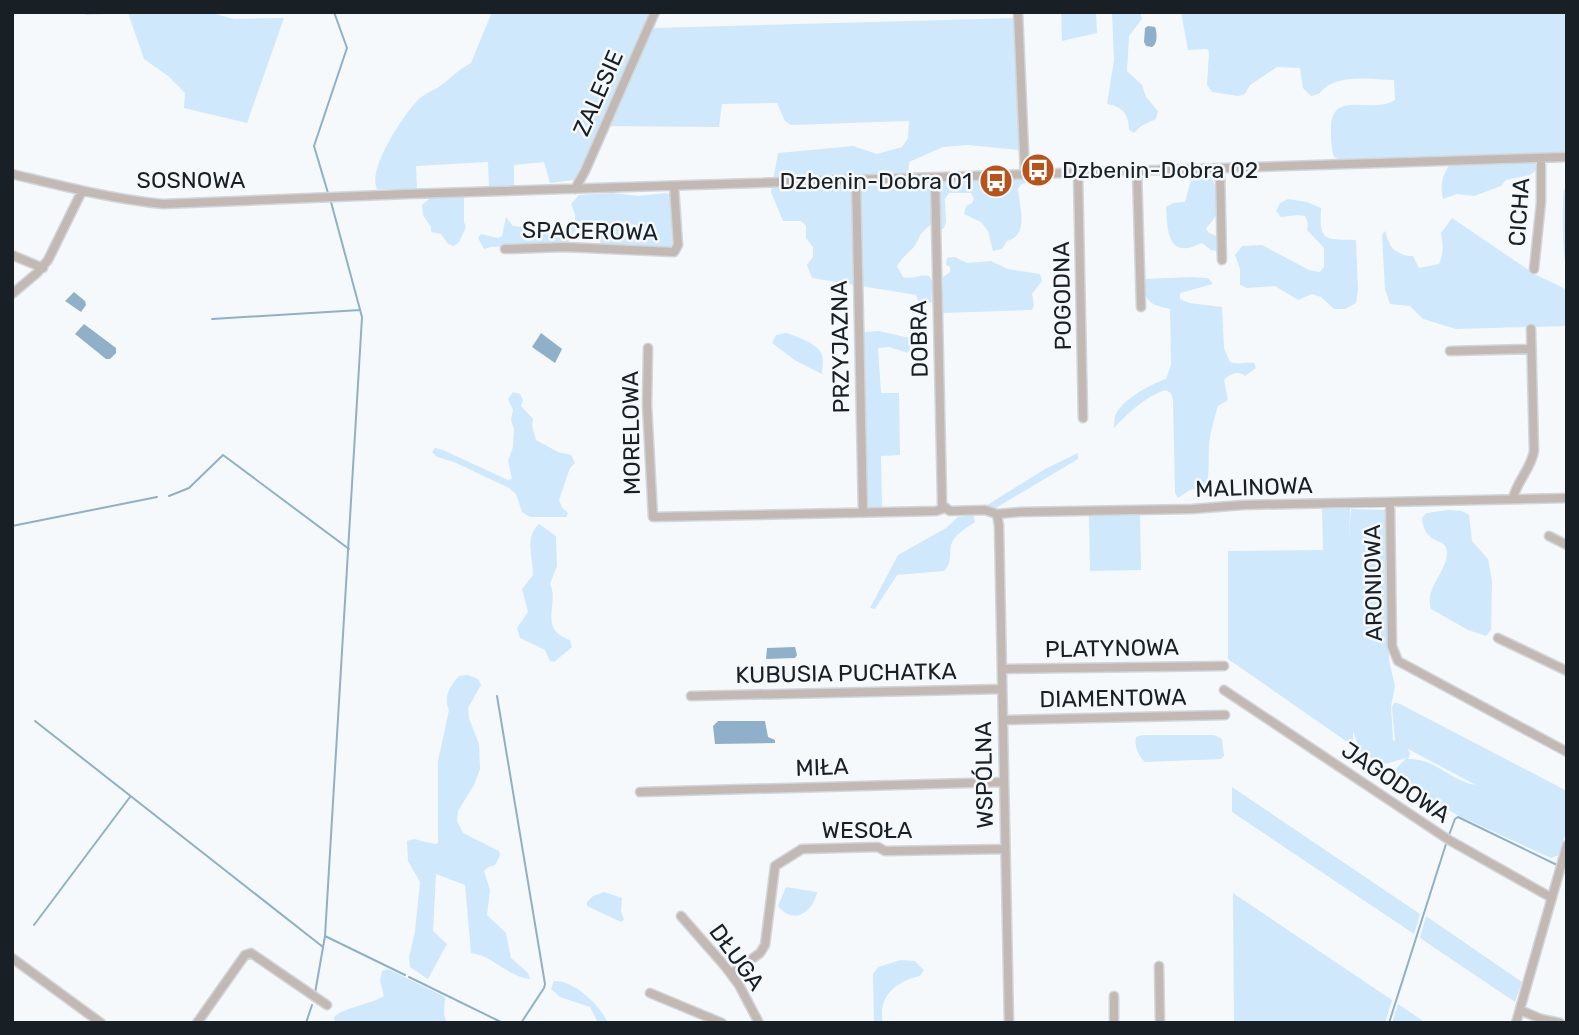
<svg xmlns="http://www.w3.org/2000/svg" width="1579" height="1035" font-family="Rubik,sans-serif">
<rect width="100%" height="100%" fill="#f5f9fc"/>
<path fill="#cfe8fb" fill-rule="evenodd" d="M86,12H209L234,19L284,18L247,123L184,108L185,93L168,76L144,59L128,13L85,15Z
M492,12H659L652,28L1018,18L1019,150L968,145L943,147L909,162L908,186L931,183V225C916,235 922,237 913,248C907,254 902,258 897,266L903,277C913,280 919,274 929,276C936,286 930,292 932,302L926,304L918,301L916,295L812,278L807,265L813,257V247L806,238V226L801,221H783L771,192L778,153L853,146L877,154L902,147L908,138L909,121L791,125L785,121L777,103L722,104L719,127L602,126L574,180L550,183L544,162L514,165V186L489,187L488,162L416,166L417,189H377C367,169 403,116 417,101C423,94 433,91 440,86C451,78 459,69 471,63Z
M1061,12H1096L1097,33L1062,41Z
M1112,12H1140L1142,19L1129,36L1127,71L1142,85L1146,97L1158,111L1156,119L1141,126L1134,133L1129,130C1129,114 1122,106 1107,104L1114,60Z
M1181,12H1567V154L1342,161L1334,157C1331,147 1331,139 1331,129C1331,88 1371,115 1395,100L1394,80C1371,79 1334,73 1319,94L1311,96L1303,88L1300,68L1277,67L1250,85L1245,94L1238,96L1212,92L1207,85L1209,52L1207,49L1188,50Z
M1535,162L1536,170L1530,175L1506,180L1501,186L1474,196L1457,194L1443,199C1440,188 1442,174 1449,166Z
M1200,173H1207C1216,179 1221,204 1216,215C1214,220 1209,224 1206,229L1209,233L1217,236L1220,244L1217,251L1211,250L1202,243C1167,260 1168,232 1166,207L1173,203L1185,202L1191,180Z
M1033,178L1034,181L1021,184L1018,189C1019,205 1030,235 1007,241L1002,249L993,251L988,231L981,222L964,214L966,206L972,203L974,199L971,193H949L945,199L946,222L944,228L941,230L939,227V186L941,182Z
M1564,189H1567V269C1562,261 1562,199 1564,189Z
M613,193L638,196L667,193L671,196L672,245L669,249L603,245L595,237V229L578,228L573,233L568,244L491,247L484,249L478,238L481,234L498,238L502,236L506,217L513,226L560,231L575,225V214L571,204L579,195Z
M464,197V222L466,227L459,242L454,246L448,244L441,234L431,232V227L423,215L422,205L430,198Z
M1288,199L1307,202L1321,208C1319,243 1325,239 1356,240L1358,290L1356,303L1345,309H1334L1321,297L1312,294L1298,300L1275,286L1247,288L1240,285V269L1235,255L1242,246L1262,245L1309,270L1320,272L1324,267V248L1307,230L1308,223L1305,216L1298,215L1281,217L1276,211L1280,203Z
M1452,218L1536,275L1562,287L1567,292V326L1456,329L1423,319L1410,306L1390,304L1385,289L1382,235L1385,231C1387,235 1387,239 1389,242C1391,251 1405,257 1413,256L1419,268L1439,264C1444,253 1443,245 1441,233Z
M955,257L967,263L991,261L1008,269L1040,274L1042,281L1032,294L1034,305L1032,310L943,313L941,308L943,277L950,272V267L946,265L947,258Z
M1191,277L1208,278L1213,284L1180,293V299L1189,303L1222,307L1224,348L1230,362C1238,365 1245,362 1254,363L1256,368L1245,376C1238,370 1230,374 1224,380L1228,400L1218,406C1214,419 1210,433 1209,446C1208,461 1210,473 1206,487L1190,490L1178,498L1175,493L1173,400L1171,393L1165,390C1144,398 1129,412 1114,428C1114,425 1114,420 1115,417C1119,401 1151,384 1166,379L1171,365L1170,309C1150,305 1143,301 1144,279Z
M879,331L914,339L908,353L889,347L878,348L881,393H899L900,455L881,456L882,507H868L866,504L863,332Z
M786,333C796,336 819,344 822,355C824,360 822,369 822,374L796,361L772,343L776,335Z
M513,392L520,394L523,400L521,406L533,419L532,425L536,440L558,452L571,455L575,463L570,468L559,500L562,507L568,513L566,517H530L522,512L516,494L509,488L454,462L437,457L432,452L435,448L443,450L508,480L512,479L508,461L513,447L514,429L511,420L513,410L508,399Z
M1078,453V459L994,509L984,507L1045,469Z
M1350,508L1349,540L1351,509L1386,510L1389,660L1395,686L1391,706L1393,740L1395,741L1392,707L1394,703H1398L1567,791V828L1559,855L1551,858L1457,815L1398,778L1395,770L1406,758L1385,764L1361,753L1353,731V746L1228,659V551L1323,550L1322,509ZM1408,749L1476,785C1452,782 1433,757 1408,759L1410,754Z
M1448,510L1462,511L1469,515L1472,541L1488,559L1492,581L1491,630L1486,636L1468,630L1431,609C1424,587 1448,572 1447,551C1445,536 1425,547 1422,518L1426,513Z
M1137,512L1140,515L1141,570L1090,571L1089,516L1092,513Z
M973,515L975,522C967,528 954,534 951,545C949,555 952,563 944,571L897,575L875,609L870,608L898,555L946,528L958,517Z
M539,524L556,536L557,566L550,584C560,603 537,629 570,640L572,647L554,662L550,661L545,650L520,638L517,628L528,612L522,589L533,575C533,556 524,538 539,524Z
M468,675L478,679L481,685L468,708L469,718L479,744L480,769L474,785L458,811L457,821L463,833L499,851L500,855L495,865L488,867L484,871L490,890L487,915L506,933L511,958L528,973L530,979C508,977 492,955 471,953L465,885L436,874L433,931L447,944L428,979L410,967L409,957L415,932L420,882L408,861L407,841L414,839L435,844L438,843V761L449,710C443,697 450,686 459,676Z
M1142,735H1214L1222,739L1224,756L1221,759L1145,762C1138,756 1134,745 1136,737Z
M1232,787L1420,914L1414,934L1232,812Z
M786,887L817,892C813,912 794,926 778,906Z
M604,892L622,898L621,911L624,920L621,922L587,906V902L593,896Z
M1233,893L1392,1000L1385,1023H1234Z
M1426,916L1522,982L1515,1002L1420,938Z
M901,960L915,961L924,970L920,976C897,981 877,996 883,1023H874L873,974L878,967Z
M388,969L445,997L444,1014L447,1023H335L334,1017C345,1007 369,1005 384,996L380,981L382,971Z
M554,981C574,980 600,1005 608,1023H598L590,1007L560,997L551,989Z
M1398,1004L1426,1023H1392Z"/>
<path fill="#8fb0c8" d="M1148,26L1155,27C1157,32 1158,44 1152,47L1146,46L1144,42L1145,28Z
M74,292L85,301L86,305L81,312L65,301Z
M84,324L116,348V353L110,359H106L75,334Z
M541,333L562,349L555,363L532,347Z
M795,647L797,655L795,658L766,659L767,648Z
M718,721H765L768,737L775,740V743L715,744L713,726Z"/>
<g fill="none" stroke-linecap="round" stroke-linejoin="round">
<path stroke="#8fb0c8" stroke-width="2" d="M328,193L314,146L347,48L334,12
M212,319L360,310
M169,496L189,488L223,455L349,549
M12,526L157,497
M497,696L545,984L544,988L521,1023
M35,721L323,947
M1449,835L1455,819L1458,817L1557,865
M1566,869H1567
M34,925L130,797
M325,936L405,975
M409,977L503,1023
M315,993L325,936L362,317L331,202
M306,1023L312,1005
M1389,1023L1446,844"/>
<defs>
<path id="minor" d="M1018,12L1025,175
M1220,169L1222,260
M1137,172L1141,307
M1078,173L1083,418
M12,174C62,186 112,199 163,204L408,194L1567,157
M935,178L942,499V505L950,511L985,510L997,514L1020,512L1192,509L1243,505L1567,498
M856,180L863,513
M575,189L585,171L655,12
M505,249L564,247L674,252L678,245L674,186
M12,255L43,268
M1534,269L1541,202V158
M12,294L37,273L48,260L82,191
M648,348L647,405L653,517L936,511L945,508
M1450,351L1531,349
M1513,499C1516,482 1531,469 1534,451L1531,329
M1390,503L1392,646L1398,661L1567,752
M997,514L999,526L1009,1023
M1549,536L1567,545
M1498,638L1567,671
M1002,669L1224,666
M1224,690L1449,840L1552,898
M691,696L1002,689
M1003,720L1225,715
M640,792L1004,782
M681,916L724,965L739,985L759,1023
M12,958L101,1023
M1159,966L1160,1023
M731,974L760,953L765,945L775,866L802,849L878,847L885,851L1005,849
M650,993L722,1023
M1114,996V1023
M1520,1010L1541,1019L1560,1023
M197,1023L245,955L251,953L327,1005
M1516,1023L1567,845"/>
</defs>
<use href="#minor" stroke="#d2d6da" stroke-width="11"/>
<use href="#minor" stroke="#c3b9b4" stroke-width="8"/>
</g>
<defs>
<symbol id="bus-disc" viewBox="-11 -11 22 22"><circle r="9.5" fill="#b7531d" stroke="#f5f9fc"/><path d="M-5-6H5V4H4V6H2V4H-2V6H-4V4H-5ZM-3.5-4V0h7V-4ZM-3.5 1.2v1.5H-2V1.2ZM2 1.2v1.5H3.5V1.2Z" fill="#fff"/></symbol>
</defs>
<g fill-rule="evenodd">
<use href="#bus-disc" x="1019" y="151" width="38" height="38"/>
<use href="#bus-disc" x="977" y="162" width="38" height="38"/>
</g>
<g text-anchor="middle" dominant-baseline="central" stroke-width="5" stroke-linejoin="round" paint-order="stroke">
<g font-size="23" fill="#181f25" stroke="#f5f9fc">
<text transform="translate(598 93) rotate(-66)">ZALESIE</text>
<text x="191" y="180">SOSNOWA</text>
<text transform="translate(1519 212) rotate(-86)">CICHA</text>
<text transform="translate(590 231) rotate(1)">SPACEROWA</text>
<text transform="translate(1062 296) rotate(-91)">POGODNA</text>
<text transform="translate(919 339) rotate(-91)">DOBRA</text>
<text transform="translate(840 347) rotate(-91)">PRZYJAZNA</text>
<text transform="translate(631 433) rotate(-91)">MORELOWA</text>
<text transform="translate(1254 487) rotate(-2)">MALINOWA</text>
<text transform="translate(1373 583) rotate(-91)">ARONIOWA</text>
<text transform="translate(1112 648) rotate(-1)">PLATYNOWA</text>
<text transform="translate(846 673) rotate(-1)">KUBUSIA PUCHATKA</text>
<text transform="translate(1113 698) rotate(-1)">DIAMENTOWA</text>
<text transform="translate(822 767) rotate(-2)">MIŁA</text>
<text transform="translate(984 775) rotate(-91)">WSPÓLNA</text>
<text transform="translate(1396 782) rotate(34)">JAGODOWA</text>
<text x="867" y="830">WESOŁA</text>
<text transform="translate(737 957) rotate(54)">DŁUGA</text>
</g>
<g font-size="23" fill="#181f25" stroke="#f5f9fc" text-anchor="start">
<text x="1062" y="170">Dzbenin-Dobra 02</text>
<text x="972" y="181" text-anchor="end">Dzbenin-Dobra 01</text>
</g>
</g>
<rect width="1579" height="1035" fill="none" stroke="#181f25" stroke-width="28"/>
</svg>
